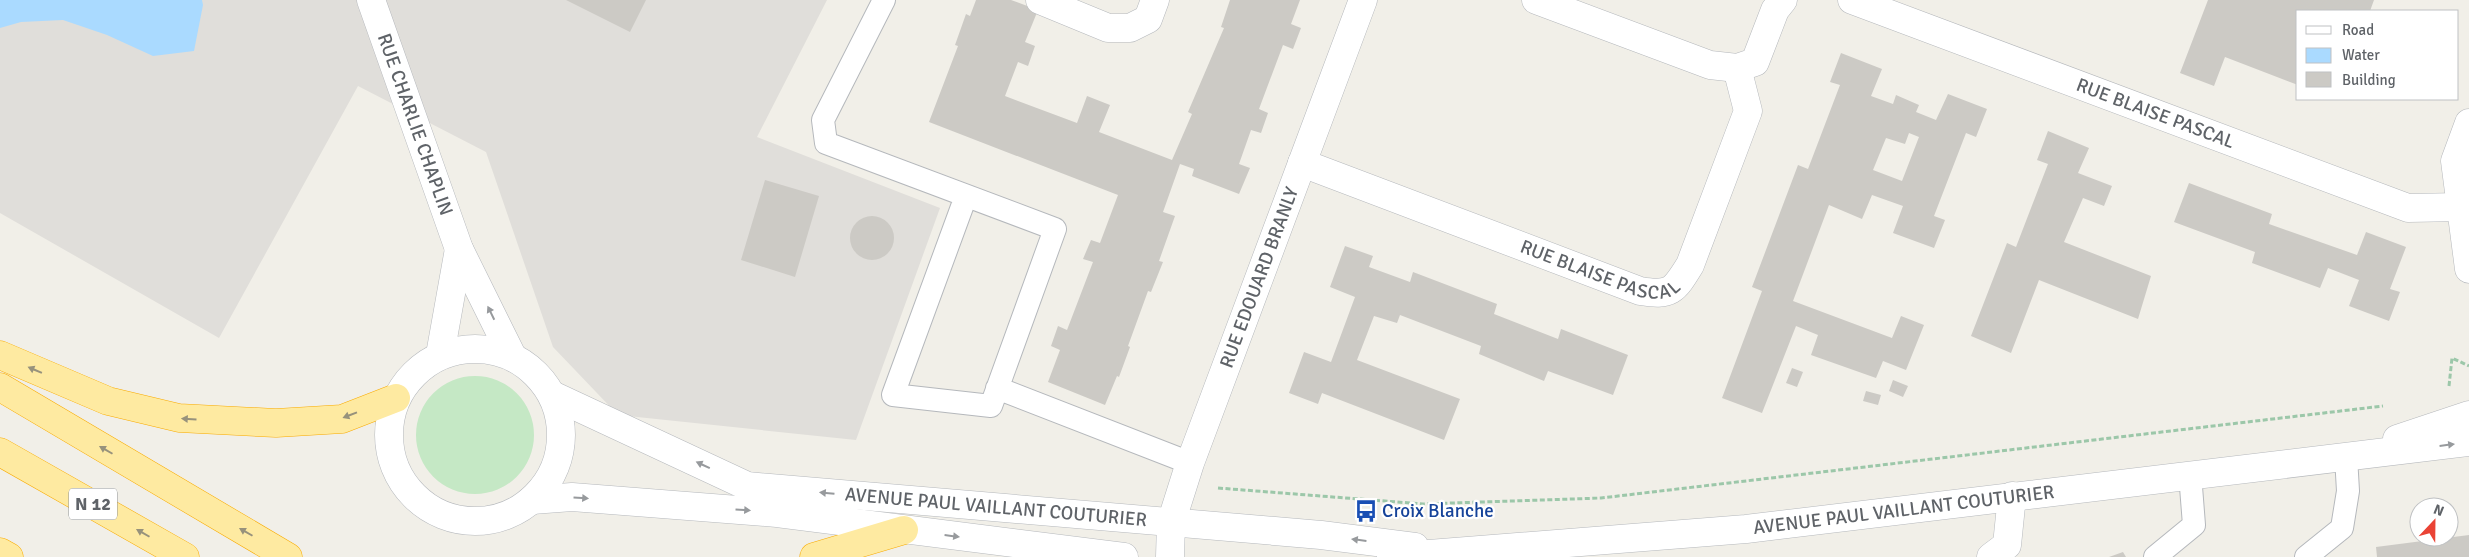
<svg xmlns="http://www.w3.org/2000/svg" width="2469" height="557" font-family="Signika,sans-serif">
<rect width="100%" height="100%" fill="#f1efe8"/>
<path fill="#e0deda" d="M0,0H827L757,137L940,208L856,440L618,415L553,347L486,152L358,86L219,338L0,213Z"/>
<path fill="#c5e8c5" d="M416 435a59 59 0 1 1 118 0a59 59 0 1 1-118 0Z"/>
<path fill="#aadaff" d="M0,0H202L203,5L194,51L153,56L107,35L63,20L21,22L0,28Z"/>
<path fill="#cccac5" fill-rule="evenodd" d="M566,0H646L630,32Z
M976,0H1011L1038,10L1025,42L1035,46L1028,66L1018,62L1005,96L1077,123L1087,96L1110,105L1099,132L1172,160L1192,114L1188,112L1224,28L1221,27L1230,0H1300L1291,24L1301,28L1293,49L1283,45L1259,109L1268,113L1261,133L1251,130L1239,164L1250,168L1239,194L1192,176L1194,169L1180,164L1163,212L1175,216L1159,261L1163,262L1151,292L1148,291L1128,346L1130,347L1119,377L1117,376L1105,405L1048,382L1060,350L1051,346L1058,326L1067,330L1093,262L1083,259L1091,240L1100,243L1118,195L929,122L958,46L955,45L966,14L970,16Z
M2208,0H2374L2370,11H2298V85L2225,57L2214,86L2180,73Z
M1841,53L1882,69L1871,96L1893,104L1896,95L1919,105L1916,112L1936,120L1948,94L1987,109L1976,137L1966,133L1934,216L1945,220L1934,248L1893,233L1903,206L1872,195L1862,219L1829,205L1793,301L1892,338L1901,316L1924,325L1906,370L1883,361L1876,378L1811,355L1818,335L1796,326L1762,413L1722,398L1762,291L1752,287L1798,165L1808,169L1840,85L1830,82ZM1909,133L1919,137L1902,181L1873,170L1886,138L1905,144Z
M2048,131L2089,148L2078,173L2112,186L2104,206L2083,198L2064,242L2151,276L2138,319L2039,280L2011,353L1971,336L2007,243L2016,247L2048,164L2037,160Z
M765,180L819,196L795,277L741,260Z
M2189,183L2272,214L2269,224L2357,255L2366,232L2406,247L2390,289L2400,292L2389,321L2349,306L2359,280L2328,268L2320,288L2252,263L2255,252L2174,222Z
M850 238a22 22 0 1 1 44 0a22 22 0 1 1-44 0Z
M1345,246L1373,256L1369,267L1410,282L1413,272L1497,304L1494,314L1558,339L1561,329L1628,355L1613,395L1548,371L1544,381L1479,354L1481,346L1400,315L1397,323L1374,316L1357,360L1460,399L1444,440L1322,393L1318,404L1289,393L1304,352L1331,362L1355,297L1330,287Z
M1792,368L1803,372L1797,387L1786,383Z
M1893,380L1908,386L1903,397L1889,391Z
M1866,391L1881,395L1878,405L1863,401Z
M2469,535V557H2377L2376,547Z
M2123,552L2126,557H2109Z"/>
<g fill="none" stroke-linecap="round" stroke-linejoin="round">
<defs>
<path id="service" d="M884,0L823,120L826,143L1055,229L991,406L893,395L966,196
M997,388L1190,463
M2155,557L2194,525L2190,474
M2306,557L2342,528L2348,491L2346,457"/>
<g id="minor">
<path d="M1040,0L1108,28H1130L1148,19L1155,0"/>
<path d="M1536,0L1710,65L1737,68L1755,62L1775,10L1783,0"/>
<path id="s1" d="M1852,0L2408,208L2461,207"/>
<path d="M2469,123L2455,161L2469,269"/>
<path id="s2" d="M1302,163L1640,291C1671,296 1674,291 1690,265L1748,111L1737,68"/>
<path id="s3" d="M1170,557L1171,523L1190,463L1363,0"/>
<path d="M1991,557L2007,545L2012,496"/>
</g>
<g id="tertiary">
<path id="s4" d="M371,0L459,249L512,356"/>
<circle cx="475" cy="435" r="86"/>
<path d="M440,355L459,249"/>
<path id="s5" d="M552,395L747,486L1321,535L1415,547"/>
<path d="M2397,439L2469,415"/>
<path d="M532,500L572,497L777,513L1124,557"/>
<path id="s6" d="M1391,557L1746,529L2469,442"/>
</g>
<path id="trunk" d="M0,355L108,401L179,418L276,423L342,419L396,398
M0,387L288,557
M0,452L185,557
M0,552L9,557
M814,557L904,530"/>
</defs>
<use href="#service" stroke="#b5b8bc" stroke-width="24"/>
<use href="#minor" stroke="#b5b8bc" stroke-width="29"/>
<use href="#tertiary" stroke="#b5b8bc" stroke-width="29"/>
<use href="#trunk" stroke="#f9ab00" stroke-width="29"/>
<path stroke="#9cc7a9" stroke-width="3" stroke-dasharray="5 2.5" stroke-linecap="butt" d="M2449,386L2452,358L2469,366
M1218,488L1423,504L1601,498L2383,406"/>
<use href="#service" stroke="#fff" stroke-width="22"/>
<use href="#minor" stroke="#fff" stroke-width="28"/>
<use href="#tertiary" stroke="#fff" stroke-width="28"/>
<use href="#trunk" stroke="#feeaa1" stroke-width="28"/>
</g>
<defs><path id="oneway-solid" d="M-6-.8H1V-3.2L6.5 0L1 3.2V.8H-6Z" transform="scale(1.25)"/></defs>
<g fill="#979a9d">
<use href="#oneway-solid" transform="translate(491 313) rotate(-116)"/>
<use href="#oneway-solid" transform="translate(2447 445) rotate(-7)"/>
<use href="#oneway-solid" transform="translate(703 465) rotate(-155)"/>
<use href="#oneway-solid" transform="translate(827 493) rotate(-175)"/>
<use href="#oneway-solid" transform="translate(581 498) rotate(4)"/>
<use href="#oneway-solid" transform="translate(743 510) rotate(4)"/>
<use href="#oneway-solid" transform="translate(952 536) rotate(7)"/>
<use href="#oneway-solid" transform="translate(1359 540) rotate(-173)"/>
</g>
<g fill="#97927c">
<use href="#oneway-solid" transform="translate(35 370) rotate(-157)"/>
<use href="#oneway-solid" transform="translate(350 415) rotate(159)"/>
<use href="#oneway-solid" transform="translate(189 419) rotate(-177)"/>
<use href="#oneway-solid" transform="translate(106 450) rotate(-150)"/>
<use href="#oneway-solid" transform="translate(246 532) rotate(-150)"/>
<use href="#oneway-solid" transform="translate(143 533) rotate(-150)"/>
</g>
<defs>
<symbol id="bus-bare" viewBox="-9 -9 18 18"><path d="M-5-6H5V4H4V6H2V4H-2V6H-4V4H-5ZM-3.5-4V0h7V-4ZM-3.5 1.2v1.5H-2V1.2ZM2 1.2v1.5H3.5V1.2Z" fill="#1a4fb4" stroke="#fff" stroke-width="2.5" paint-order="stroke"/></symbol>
</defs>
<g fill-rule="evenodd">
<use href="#bus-bare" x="1350" y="495" width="32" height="32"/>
</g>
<g text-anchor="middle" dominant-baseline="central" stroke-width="4.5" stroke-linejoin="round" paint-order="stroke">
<rect fill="#fff" stroke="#8f9295" stroke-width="1" x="69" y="488.5" width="48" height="31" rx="4"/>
<g font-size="18" font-weight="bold" fill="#5f6368">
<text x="93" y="504">N 12</text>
</g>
<g font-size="19" fill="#5f6368" stroke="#fff">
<text stroke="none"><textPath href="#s1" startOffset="324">RUE BLAISE PASCAL</textPath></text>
<text stroke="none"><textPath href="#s4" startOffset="132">RUE CHARLIE CHAPLIN</textPath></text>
<text stroke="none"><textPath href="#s2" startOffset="318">RUE BLAISE PASCAL</textPath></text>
<text stroke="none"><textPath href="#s3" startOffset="295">RUE EDOUARD BRANLY</textPath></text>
<text stroke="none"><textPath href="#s5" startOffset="465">AVENUE PAUL VAILLANT COUTURIER</textPath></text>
<text stroke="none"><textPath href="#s6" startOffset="515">AVENUE PAUL VAILLANT COUTURIER</textPath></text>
</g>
<g font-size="19" fill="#164399" stroke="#fff" text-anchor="start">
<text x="1382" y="511">Croix Blanche</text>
</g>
</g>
<rect x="2296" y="10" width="162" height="90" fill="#ffffff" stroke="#bfc1c3"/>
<rect x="2306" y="26" width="25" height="8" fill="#ffffff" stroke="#bfc1c3"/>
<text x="2342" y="35" font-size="15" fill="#5f6368">Road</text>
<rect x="2306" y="48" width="25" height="15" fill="#aadaff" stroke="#bfc1c3"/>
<text x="2342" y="60" font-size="15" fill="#5f6368">Water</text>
<rect x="2306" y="72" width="25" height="15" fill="#cccac5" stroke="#bfc1c3"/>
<text x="2342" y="85" font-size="15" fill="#5f6368">Building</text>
<g transform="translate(2434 522) rotate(22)"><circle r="24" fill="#ffffff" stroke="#bfc1c3"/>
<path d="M0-4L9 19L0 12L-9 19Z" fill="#ea4335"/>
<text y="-8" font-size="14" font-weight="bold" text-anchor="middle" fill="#5f6368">N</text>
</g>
</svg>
